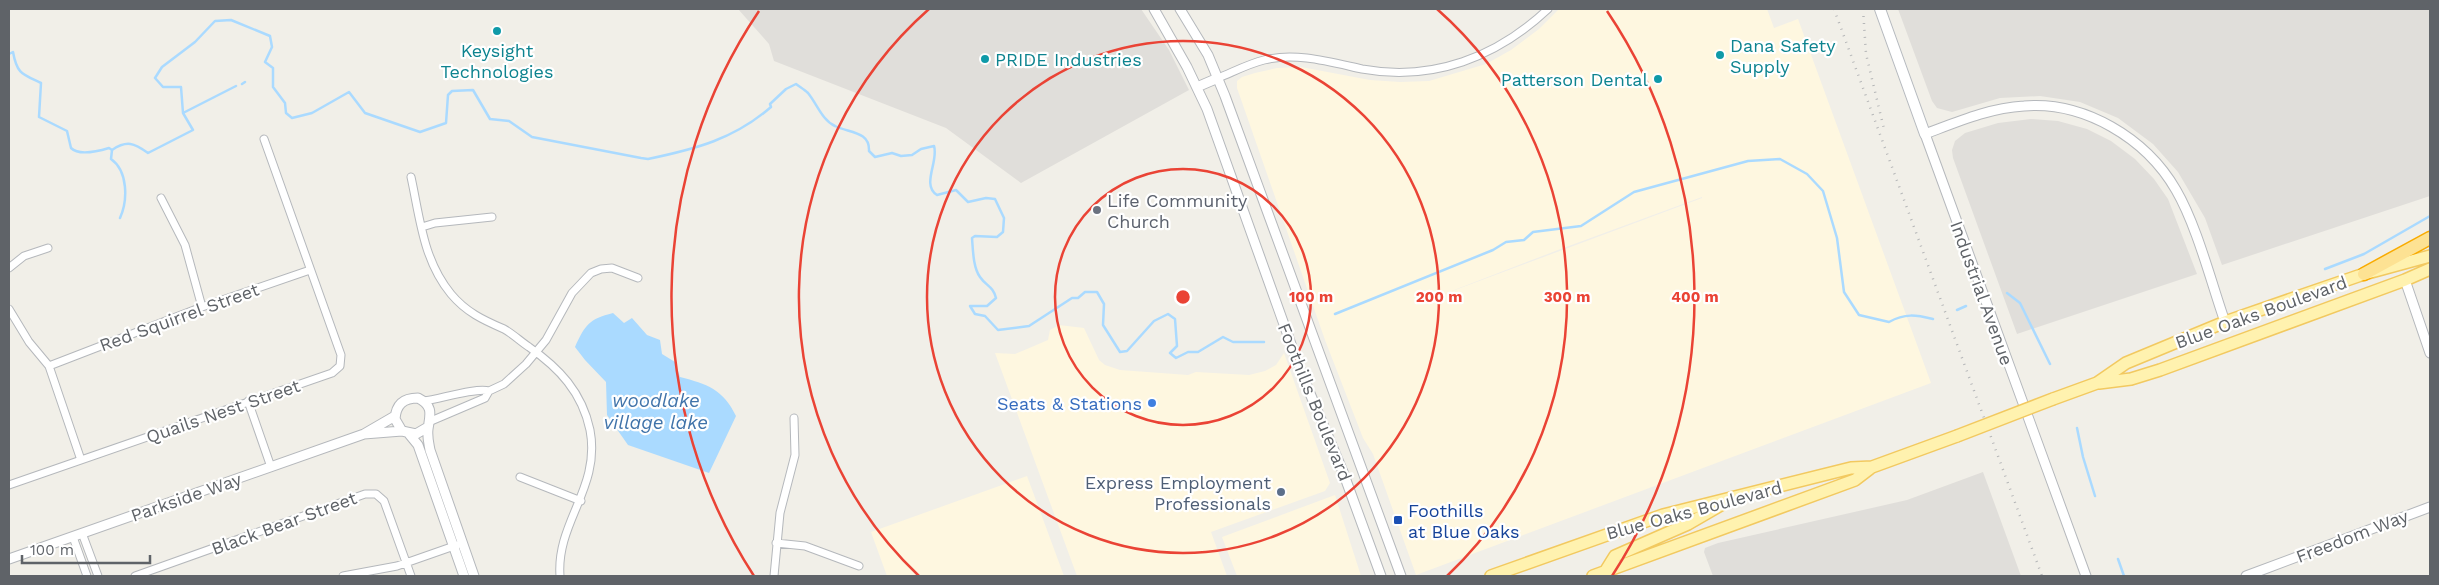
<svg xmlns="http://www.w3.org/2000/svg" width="2439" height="585" font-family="'Work Sans',sans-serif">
<rect width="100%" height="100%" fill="#f1efe8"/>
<path fill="#fef7e0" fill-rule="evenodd" d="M1559,9H1767L1774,28L1798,19L1931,383L1416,575L1373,454L1363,438L1325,340L1237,88V81L1242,77L1255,73L1277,68L1301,67L1370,80L1400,82L1429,81L1486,64L1511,50L1539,29ZM1702,197V198L1431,299L1558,250Z
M1059,325L1084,328L1099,360L1105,365L1120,370L1188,375L1196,372L1249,375L1265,371L1276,365L1284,353L1330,483L1325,491L1211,532L1227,576H1077L995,353L1015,354L1027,349L1048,340L1050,330Z
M1027,476L1064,576H887L871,532Z
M1335,495L1361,576H1237L1222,537Z"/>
<path fill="#e0deda" d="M738,9H1141L1169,50L1189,90L1021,183L946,128L774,61L769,44Z
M1898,9H2430V196L2222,265L2205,218L2178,172L2153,144L2118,118L2080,102L2040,96L2000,98L1952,112L1937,108L1932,101Z
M2031,119L2058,121L2087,129L2111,141L2135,159L2154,179L2168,199L2197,274L2017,334L1953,158L1952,150L1955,141L1965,133L1998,123Z
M1983,472L2021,576H1713L1704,552L1705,548L1718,543L1907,500Z"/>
<path fill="#aadaff" d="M613,313L624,323L632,318L647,335L660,340L662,354L675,362L680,377C707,384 723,389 736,416L709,473L628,445L607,415L606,382L585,360L575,347C585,325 589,319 613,313Z"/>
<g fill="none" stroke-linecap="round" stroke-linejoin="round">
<path stroke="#aadaff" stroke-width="2.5" d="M9,54L13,52C17,74 22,74 41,83L39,117L67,131L71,148C79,156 99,151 109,148L112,150C127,140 134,143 148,153L193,130L183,113L181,87H163L155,78L162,67L195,42L215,21L231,20L270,36L272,47L265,62L273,68V87L285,103L286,113L292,118L312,113L349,92L365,113L420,132L446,123L448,95L452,91L473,90L490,119L509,121L532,137L641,158L648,159C696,149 734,139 771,107L770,104L786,89L796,84C800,87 805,90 808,93C817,104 822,120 835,126C849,133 870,131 869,151L875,157L892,153L901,156L912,155L921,149L934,146C939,161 921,185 937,195L956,190L968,202L986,198L995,199L1004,218L1003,232L997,237L975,236L972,238C973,250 973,267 980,277C986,286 993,286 996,298L987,306H970L975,314L985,316L998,330L1029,326L1072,298H1078L1085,292H1097L1104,304L1103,325L1120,352L1127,351L1154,321L1168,314L1175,319L1177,346L1170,353L1176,358L1188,352H1198L1223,337L1233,342H1264
M242,84L245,82
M183,113L236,86
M112,150L111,159C128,171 128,200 120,218
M2325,269L2364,254L2430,216
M2007,293L2020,303L2050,364
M1957,310L1966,306
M1335,314L1493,250L1506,242L1524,240L1533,232L1581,226L1634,192L1748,161L1780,159L1807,174L1823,191L1837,238L1844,292L1859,315L1889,322C1905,313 1916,315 1933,319
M2077,428L2083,457L2095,496
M2118,559L2124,576"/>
<defs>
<path id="minor" d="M1218,78C1233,72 1248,64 1264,60C1296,52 1330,62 1362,69C1433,82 1497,57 1548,9
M411,177C420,218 423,260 451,294C466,312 483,320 504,329C513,334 520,341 529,347C559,368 582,392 590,430C601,488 556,522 560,576
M161,198L185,245L202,307
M422,227L435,223L492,217
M9,268L24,256L48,248
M9,309L29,342L49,366L81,460
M49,366L202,307L310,270
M248,401L271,467
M424,401C440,399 477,387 489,391
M431,421L485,398L489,391L504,384L526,364L546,340L572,293L591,273L601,269L612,268L638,278
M520,477L581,501
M9,485L332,373L340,366L341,355L264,139
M82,533L98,576
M73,537L87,576
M776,543L805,546L859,566
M135,576L365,494H376L384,501L411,576
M343,576L397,566L457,545
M774,576L780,513L795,455L794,418"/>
<path id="tertiary" d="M1154,9L1187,67L1207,109L1301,372L1343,472L1381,576
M1180,9L1208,55L1225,96L1401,576
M1197,87L1218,78
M2405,280L2430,353
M428,427L416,434L402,431L395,419C396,405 403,398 418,398C434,406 430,415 428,429C427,437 429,444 430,450L474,576
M364,434L395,416
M409,434L418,445L464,576
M9,559L364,434L402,431
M2086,576L1925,134C1957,122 1989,108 2024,106C2084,101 2146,138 2176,190C2197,226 2211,282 2225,322
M2246,576L2430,507"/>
<path id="secondary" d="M1880,9L1925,134"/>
<path id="primary" d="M2099,383L2131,379L2160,370L2405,280L2430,269
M2053,399L2097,383L2126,363L2225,322L2364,274L2430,256
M1605,572L1615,556L1688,524L1726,502
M1491,576L1663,515L1851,468L1872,467
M1593,576L1855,480L1872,467L1957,436"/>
<path id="motorway" d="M2364,274L2430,238"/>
</defs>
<use href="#minor" stroke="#b5b8bc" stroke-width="9"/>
<use href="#tertiary" stroke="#b5b8bc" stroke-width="11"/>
<use href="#secondary" stroke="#b6babf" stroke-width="12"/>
<use href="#primary" stroke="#f2c960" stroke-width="14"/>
<use href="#motorway" stroke="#f9ab00" stroke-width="15"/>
<use href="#minor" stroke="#fff" stroke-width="7"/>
<use href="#tertiary" stroke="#fff" stroke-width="9"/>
<use href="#secondary" stroke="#fff" stroke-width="10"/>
<use href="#primary" stroke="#fff2af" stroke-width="11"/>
<use href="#motorway" stroke="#fde293" stroke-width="12"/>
<path stroke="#b6b7b8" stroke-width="2.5" stroke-dasharray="1 6" stroke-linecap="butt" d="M1834,9L2042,576
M1863,9L1866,54L1884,129"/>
<defs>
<path id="primary-bridge" d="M1957,436L2053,399"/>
</defs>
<use href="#primary-bridge" stroke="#f2c960" stroke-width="14" stroke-linecap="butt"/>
<use href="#primary-bridge" stroke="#fff2af" stroke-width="11"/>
</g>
<g fill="none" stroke="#ea4335" stroke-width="2.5">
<circle cx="1183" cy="297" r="128"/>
<circle cx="1183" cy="297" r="256"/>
<path d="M919 576A384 384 0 0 1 929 9M1437 9A384 384 0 0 1 1447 576"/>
<path d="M754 576A512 512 0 0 1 759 11M1607 11A512 512 0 0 1 1612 576"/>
</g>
<g fill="#0f9aa8" stroke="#fff" stroke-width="2">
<circle cx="497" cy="31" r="5"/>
<circle cx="1720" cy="55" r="5"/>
<circle cx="985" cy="59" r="5"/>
<circle cx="1658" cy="79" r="5"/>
</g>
<circle fill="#6b7280" stroke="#fff" stroke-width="2" cx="1097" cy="210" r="5"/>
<circle fill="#3f7fe0" stroke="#fff" stroke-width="2" cx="1152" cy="403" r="5"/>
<circle fill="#5c6f8a" stroke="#fff" stroke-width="2" cx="1281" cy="492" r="5"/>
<rect fill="#1a4fb4" stroke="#fff" stroke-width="2" x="1393" y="515" width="10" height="10" rx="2.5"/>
<g text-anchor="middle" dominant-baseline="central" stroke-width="4.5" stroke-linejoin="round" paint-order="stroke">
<g font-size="18" fill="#0d838f" stroke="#fff" text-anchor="start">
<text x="1730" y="45">Dana Safety<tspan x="1730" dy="21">Supply</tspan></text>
<text x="497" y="50" text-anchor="middle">Keysight<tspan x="497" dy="21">Technologies</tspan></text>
<text x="995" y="59">PRIDE Industries</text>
<text x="1648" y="79" text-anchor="end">Patterson Dental</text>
</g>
<g font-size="18" fill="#5b616d" stroke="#fff" text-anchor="start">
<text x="1107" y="200">Life Community<tspan x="1107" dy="21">Church</tspan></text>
</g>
<g font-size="18" fill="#5f6368" stroke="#fff">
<text transform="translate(1982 293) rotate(70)">Industrial Avenue</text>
<text transform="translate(2261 312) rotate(-20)">Blue Oaks Boulevard</text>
<text transform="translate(179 317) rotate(-20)">Red Squirrel Street</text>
<text transform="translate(1315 402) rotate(68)">Foothills Boulevard</text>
<text transform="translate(223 411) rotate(-19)">Quails Nest Street</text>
<text transform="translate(186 497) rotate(-19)">Parkside Way</text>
<text transform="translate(1694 510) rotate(-15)">Blue Oaks Boulevard</text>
<text transform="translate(284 523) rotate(-20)">Black Bear Street</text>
<text transform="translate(2352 536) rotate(-21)">Freedom Way</text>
</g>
<g font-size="18" fill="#366cbe" stroke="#fff" text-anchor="end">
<text x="1142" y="403">Seats &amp; Stations</text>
</g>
<g font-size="18" fill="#4e5e75" stroke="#fff" text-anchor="end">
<text x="1271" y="482">Express Employment<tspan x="1271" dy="21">Professionals</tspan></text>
</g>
<g font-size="18" fill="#164399" stroke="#fff" text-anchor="start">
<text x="1408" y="510">Foothills<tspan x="1408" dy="21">at Blue Oaks</tspan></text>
</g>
<g font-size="19" font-style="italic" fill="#4174aa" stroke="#fff">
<text x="656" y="400">woodlake<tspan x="656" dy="22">village lake</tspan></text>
</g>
</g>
<circle cx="1183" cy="297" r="8" fill="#ea4335" stroke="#fff" stroke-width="2.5"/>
<g font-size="15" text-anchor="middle" font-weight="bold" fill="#ea4335" stroke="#fff" stroke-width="4.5" stroke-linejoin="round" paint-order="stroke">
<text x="1311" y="302">100 m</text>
<text x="1439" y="302">200 m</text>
<text x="1567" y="302">300 m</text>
<text x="1695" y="302">400 m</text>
</g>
<rect width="2439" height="585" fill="none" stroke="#5f6368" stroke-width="20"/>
<path d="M22 555v8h128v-8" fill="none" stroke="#5f6368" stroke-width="2.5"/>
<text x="30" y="555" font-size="15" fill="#5f6368" stroke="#ffffff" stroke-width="4" paint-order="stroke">100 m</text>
</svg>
